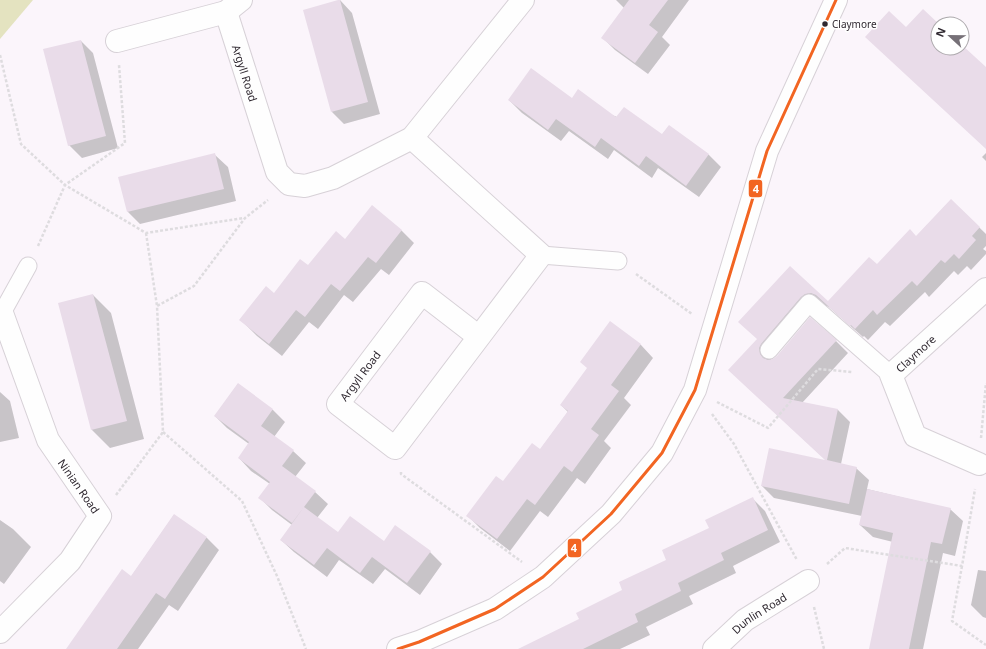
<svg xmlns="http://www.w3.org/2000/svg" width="986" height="649" font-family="'Noto Sans',sans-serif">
<rect width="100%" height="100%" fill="#fbf5fb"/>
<path fill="#e4e3c0" d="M0,0H33L0,39Z"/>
<path fill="#0003" d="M340,0L352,13L380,114L344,124L332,112Z
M616,0H689L662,37L670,45L648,74L615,50L603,38L624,8Z
M81,41L93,53L118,148L82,158L69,145Z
M572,99L662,135L669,126L709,155L721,167L699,197L658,168L652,178L614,150L608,159L569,131L561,141L522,113L509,100Z
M986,153V161L982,157Z
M215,155L228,167L236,201L140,224L128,212L120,178Z
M951,200L986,234V246L983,249L986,251V254L971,270L967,266L958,275L954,271L929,297L925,292L890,326L885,322L868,340L864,336L863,337L829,307L823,305L818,306L773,356L770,362L836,341L848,353L802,403L838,410L850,422L841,464L856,468L869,480L867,489L950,509L963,521L955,556L943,553L923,649H870L893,542L873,537L860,525L862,516L774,498L762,486L827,461L742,382L758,340L790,268L828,302L916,237Z
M372,207L402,231L414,243L389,275L381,269L353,302L344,295L318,329L309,322L282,356L257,336L244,323L274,294L309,267L345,240Z
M93,295L111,313L144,439L110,448L92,430L59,304Z
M610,323L641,345L653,358L624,398L631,405L604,441L611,448L585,484L577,478L548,517L540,511L510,551L480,528L468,516L540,450L568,412L561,405L588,369Z
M238,384L273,410L285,422L274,437L293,451L306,463L295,477L315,492L328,504L317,518L338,534L430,552L442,564L420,595L385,569L373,584L339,560L327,577L294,552L281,540L292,525L272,510L260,498L270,484L251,471L239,458L249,444L227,428L215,416Z
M0,392L10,401L19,438L0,442Z
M752,498L765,511L780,542L733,566L736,573L689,596L693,604L646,627L650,635L620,649H535L580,620L667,560Z
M174,515L207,538L219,550L178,611L169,605L138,649H67L131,577Z
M0,520L13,529L31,547L4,584L0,581Z
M978,570L986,571V618L983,617L971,605Z"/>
<path fill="#e9dce9" d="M338,0H340L368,102L331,112L303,10Z
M629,0H668L649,25L658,32L635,63L601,38Z
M923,9L939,24H938V48H962V45L986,67V149L865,37L889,11L906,27Z
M81,40L106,136L68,146L43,49Z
M531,68L572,98L578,89L616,117L624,107L662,134L669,125L709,154L686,186L646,156L639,166L601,138L595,147L556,119L548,130L508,100Z
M215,153L224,189L127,212L118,177Z
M951,199L980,227L972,236L976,240L959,259L954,254L945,263L941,260L917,286L912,281L877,315L873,310L855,329L851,325L850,326L816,295L811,293L805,294L801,297L761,344L759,348L760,354L763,358L768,360L773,359L777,356L810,317L837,340L783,398L838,409L827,460L857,467L849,504L761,486L769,448L825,460L728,370L757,339L738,322L790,266L828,301L869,257L877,264L910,229L916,236Z
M372,205L402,230L376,263L368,257L340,291L331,284L305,317L296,310L269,344L239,320L266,286L274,293L300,259L308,265L336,231L345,239Z
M93,294L127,421L91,430L58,303Z
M610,321L641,344L611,385L619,391L591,429L599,435L572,472L564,466L535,505L527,499L497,539L466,516L496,476L503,481L532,443L540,449L568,411L560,405L587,368L580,362Z
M238,383L273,409L261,426L294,450L282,466L316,491L292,523L258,498L270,482L238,458L249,442L214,416Z
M867,489L951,508L942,544L931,542L909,649H869L893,533L859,525Z
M753,497L768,530L721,553L724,560L678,583L681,591L635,614L638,622L583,649H518L579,619L576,613L622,590L619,582L666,560L662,550L709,528L705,520Z
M304,507L338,532L350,516L384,541L395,525L431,551L407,583L372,557L360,573L327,548L314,565L280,540Z
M174,514L207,537L165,599L156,593L117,649H66L122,569L131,576Z"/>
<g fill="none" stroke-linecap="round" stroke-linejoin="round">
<defs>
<path id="service" d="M541,255L618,261
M0,313H2L28,266
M769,350L809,303L891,375"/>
<g id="minor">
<path id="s1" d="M226,12L277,172L289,184L305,186L333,178L412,138L523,0"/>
<path d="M117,41L226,12L241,0"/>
<path id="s2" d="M412,138L541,255L395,448L338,404L422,293L479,337"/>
<path id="s3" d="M979,464L915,436L891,375L986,289"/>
<path d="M0,632L70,561L100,516L48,440L2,313"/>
<path d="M398,649L419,642L495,609L543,577L611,514L662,453L695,390L767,151L836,0"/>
<path id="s4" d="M714,649L745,620L808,581"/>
</g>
</defs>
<use href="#service" stroke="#d7d1d7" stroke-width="19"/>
<use href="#minor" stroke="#d7d1d7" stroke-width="24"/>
<path stroke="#dedcdf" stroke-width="2.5" stroke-dasharray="3 2" stroke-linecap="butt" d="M0,55L21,144L65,185L146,233L244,218
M146,233L157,306
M38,246L65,185L125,143L119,65
M636,274L692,314
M717,402L768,428L818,369L852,372
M712,414L734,444L797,560
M163,432L242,501L277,576L306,649
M981,438L986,383
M401,472V474L522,562
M116,495L163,432L157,306L194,286L245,218L268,200
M827,564L845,548L962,566L975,489
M962,566L952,621L986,645
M814,607L824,649"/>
<use href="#service" stroke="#fefefe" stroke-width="17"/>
<use href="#minor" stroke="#fefefe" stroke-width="22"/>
<defs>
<path id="bus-1" d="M398,649L419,642L495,609L543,577L611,514L662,453L695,390L767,151L836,0"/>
</defs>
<use href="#bus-1" stroke="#fff" stroke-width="6"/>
<use href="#bus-1" stroke="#f26522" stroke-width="3"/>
</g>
<circle fill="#2f2830" stroke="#fff" stroke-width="1.5" cx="825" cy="24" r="3.5"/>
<g text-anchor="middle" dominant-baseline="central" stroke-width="3" stroke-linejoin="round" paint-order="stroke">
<g font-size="10" fill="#2f2830" stroke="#fff" text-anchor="start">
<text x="832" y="24">Claymore</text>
</g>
<g font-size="11" fill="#2f2830" stroke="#fff">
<text stroke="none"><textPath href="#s1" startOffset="64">Argyll Road</textPath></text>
<text stroke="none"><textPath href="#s3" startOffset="168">Claymore</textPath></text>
<text stroke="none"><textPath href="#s2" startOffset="524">Argyll Road</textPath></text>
<text transform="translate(79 486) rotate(55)">Ninian Road</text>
<text stroke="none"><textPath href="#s4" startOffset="58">Dunlin Road</textPath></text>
</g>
</g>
<g stroke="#fff" stroke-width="1.5">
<rect x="748" y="179" width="15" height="19" rx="4" fill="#f26522"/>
<rect x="567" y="538" width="15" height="20" rx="4" fill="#f26522"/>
</g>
<g font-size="11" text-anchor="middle" font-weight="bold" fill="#fff">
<text x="756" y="193">4</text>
<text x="574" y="552">4</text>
</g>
<g transform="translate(950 36) rotate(292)"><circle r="19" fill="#ffffff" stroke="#aca9ac"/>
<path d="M0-3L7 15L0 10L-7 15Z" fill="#767077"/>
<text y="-6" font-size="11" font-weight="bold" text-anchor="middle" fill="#2f2830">N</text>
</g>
</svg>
